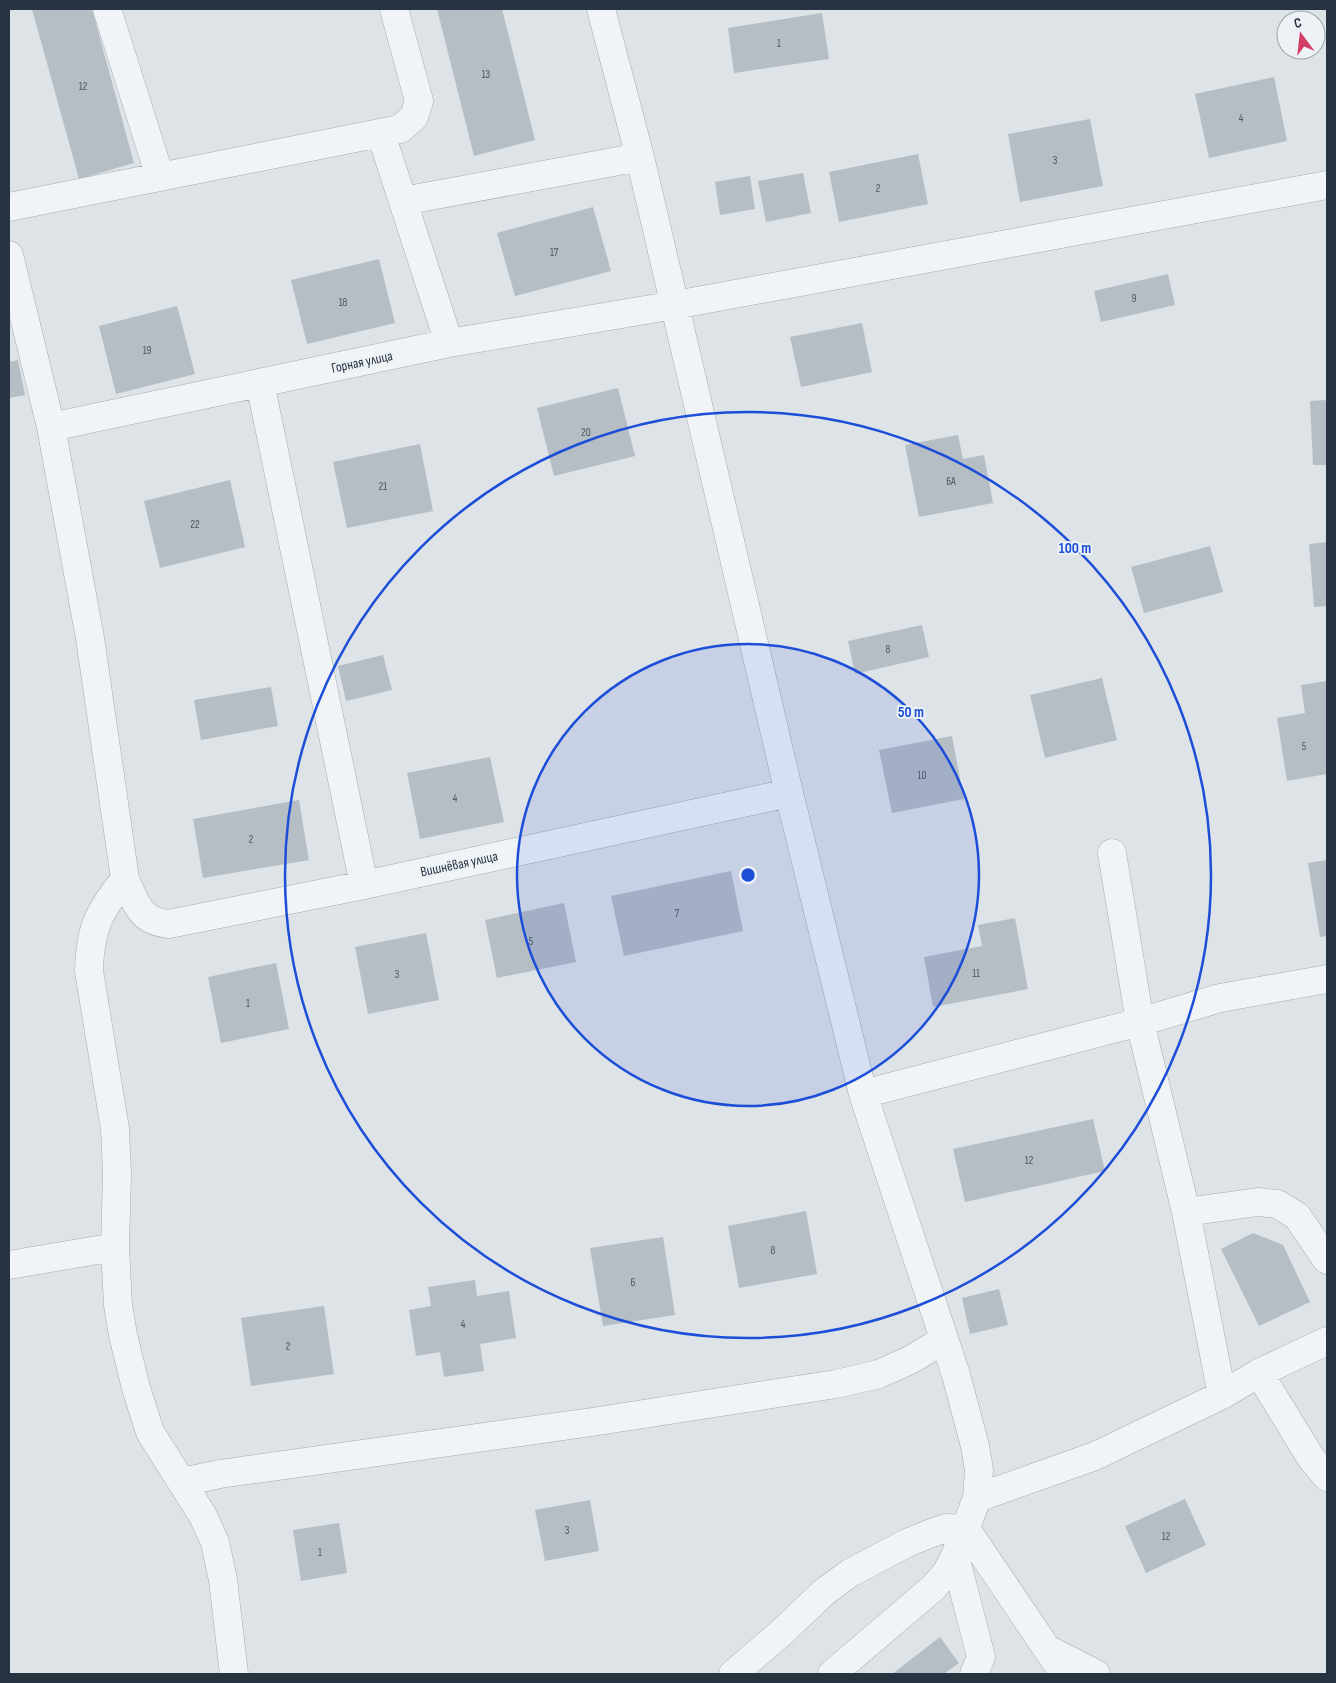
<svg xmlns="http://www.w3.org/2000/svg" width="1336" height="1683" font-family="'Sofia Sans Condensed',sans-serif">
<rect width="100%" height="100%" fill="#dee3e8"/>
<path fill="#b5bdc5" d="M32,9H92L134,163L79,179Z
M437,9H502L535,140L474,156Z
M822,13L829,59L734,73L728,28Z
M1274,77L1287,141L1209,158L1195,94Z
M1090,119L1103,186L1020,202L1008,134Z
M918,154L928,204L839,222L829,172Z
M803,173L811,213L766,222L758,181Z
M750,176L755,209L720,215L715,182Z
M593,207L611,271L515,296L497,233Z
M379,259L395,323L307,344L291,280Z
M1168,274L1175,305L1101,322L1094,291Z
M177,306L195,374L116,394L99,326Z
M862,323L872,372L801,387L790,337Z
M18,360L25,395L9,398V362Z
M618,388L635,456L554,476L537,408Z
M1327,400V465H1313L1310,401Z
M958,435L963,459L984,455L993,503L919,517L905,445Z
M420,444L433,511L347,528L333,462Z
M230,480L245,547L160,568L144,501Z
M1327,542V606L1314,607L1309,544Z
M1210,546L1223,592L1144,613L1131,567Z
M922,625L929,657L855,674L848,641Z
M383,655L392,690L346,701L338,666Z
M1102,678L1117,740L1045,758L1030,695Z
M1327,681V774L1287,781L1277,718L1305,713L1301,685Z
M271,687L278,726L201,740L194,700Z
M952,736L964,799L892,813L879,750Z
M490,757L504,822L420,839L407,773Z
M299,800L309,860L203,878L193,819Z
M1327,860V936L1320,937L1308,863Z
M731,871L743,931L624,956L611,896Z
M564,903L576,962L497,978L485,920Z
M1015,918L1028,989L933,1007L924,957L982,946L978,925Z
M426,933L439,1000L368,1014L355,947Z
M276,963L289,1029L221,1043L208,977Z
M1093,1119L1105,1171L965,1202L953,1149Z
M806,1211L817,1274L739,1288L728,1226Z
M1253,1233L1283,1245L1310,1302L1259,1326L1221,1249Z
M663,1237L675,1315L603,1326L590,1248Z
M475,1280L477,1296L509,1291L516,1338L480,1344L484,1371L444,1377L440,1352L416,1356L409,1310L431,1306L428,1287Z
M999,1289L1008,1325L970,1334L962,1298Z
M324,1306L334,1374L251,1386L241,1318Z
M1185,1499L1206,1545L1146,1573L1125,1526Z
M590,1500L599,1551L545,1561L535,1510Z
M339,1523L347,1573L301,1581L293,1530Z
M940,1637L959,1663L944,1674H892Z"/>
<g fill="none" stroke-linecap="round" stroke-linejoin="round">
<defs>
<path id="minor" d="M107,9L160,177
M601,9L640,157L789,793L863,1094L956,1375L975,1446L979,1470L977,1498L955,1556L946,1573L933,1588L832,1674
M381,134L449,343
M403,201L640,157
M9,207L400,129L414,117L419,101L394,9
M9,255L51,427L90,638L125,879C136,903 139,921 169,924L364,885L789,793
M260,383L364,885
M51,427L449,343L675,305L1327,185
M1112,853L1140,1022L1186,1212L1222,1395
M125,879C99,911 90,928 89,971L115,1129L117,1174L115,1247L118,1305L123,1335L136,1388L150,1432L203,1516L215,1542L223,1580L234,1674
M863,1094L1140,1022L1220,998L1327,979
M1186,1212L1258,1202L1277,1204L1297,1216L1327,1260
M9,1265L115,1247
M1259,1373L1311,1458L1327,1477
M182,1482L220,1474L592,1422L836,1384L879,1374L910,1360L944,1340
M977,1498L1095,1456L1222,1395L1259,1373L1327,1341
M955,1556L981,1657L974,1674
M1049,1650L1096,1674
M733,1674L781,1633L824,1592L850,1573L907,1543L929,1534L946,1528L966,1529L1064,1674"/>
</defs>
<use href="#minor" stroke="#a3abb2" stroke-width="29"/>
<use href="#minor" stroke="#f1f4f6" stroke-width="28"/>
</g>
<circle cx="748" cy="875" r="231" fill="#1d4ed8" fill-opacity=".12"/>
<g fill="none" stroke="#1d4ed8" stroke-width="2.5">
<circle cx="748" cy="875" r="231"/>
<circle cx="748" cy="875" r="463"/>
</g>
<g text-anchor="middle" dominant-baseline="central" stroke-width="4" stroke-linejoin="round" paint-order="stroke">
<g font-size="11" fill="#4a5661">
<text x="779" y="43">1</text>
<text x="486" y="74">13</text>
<text x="83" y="86">12</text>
<text x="1241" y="118">4</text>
<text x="1055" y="160">3</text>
<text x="878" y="188">2</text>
<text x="554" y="252">17</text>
<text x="1134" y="298">9</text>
<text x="343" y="302">18</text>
<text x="147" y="350">19</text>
<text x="586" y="432">20</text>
<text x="951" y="481">6А</text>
<text x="383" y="486">21</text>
<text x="195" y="524">22</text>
<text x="888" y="649">8</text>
<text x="1304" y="746">5</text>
<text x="922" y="775">10</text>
<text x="455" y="798">4</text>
<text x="251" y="839">2</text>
<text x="677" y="913">7</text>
<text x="531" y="941">5</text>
<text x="976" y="973">11</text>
<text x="397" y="974">3</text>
<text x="248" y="1003">1</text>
<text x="1029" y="1160">12</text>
<text x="773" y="1250">8</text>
<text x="633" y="1282">6</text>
<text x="463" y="1324">4</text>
<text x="288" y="1346">2</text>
<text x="567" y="1530">3</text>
<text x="1166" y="1536">12</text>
<text x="320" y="1552">1</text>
</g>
<g font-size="14" fill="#273340" stroke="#edf2f6">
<text transform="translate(362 362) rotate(-12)">Горная улица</text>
<text transform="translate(459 864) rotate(-12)">Вишнёвая улица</text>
</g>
</g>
<circle cx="748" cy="875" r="8" fill="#1d4ed8" stroke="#edf2f6" stroke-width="2.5"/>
<g font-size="15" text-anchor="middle" font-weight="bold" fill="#1d4ed8" stroke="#edf2f6" stroke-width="4" stroke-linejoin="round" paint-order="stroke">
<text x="1075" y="553">100 m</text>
<text x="911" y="717">50 m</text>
</g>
<rect width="1336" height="1683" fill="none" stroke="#273340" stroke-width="20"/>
<g transform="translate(1301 35) rotate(345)"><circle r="24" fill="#edf2f6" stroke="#9ea6ad"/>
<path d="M0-4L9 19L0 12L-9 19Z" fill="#d33e67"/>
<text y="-8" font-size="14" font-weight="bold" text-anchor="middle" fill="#273340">С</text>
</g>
</svg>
